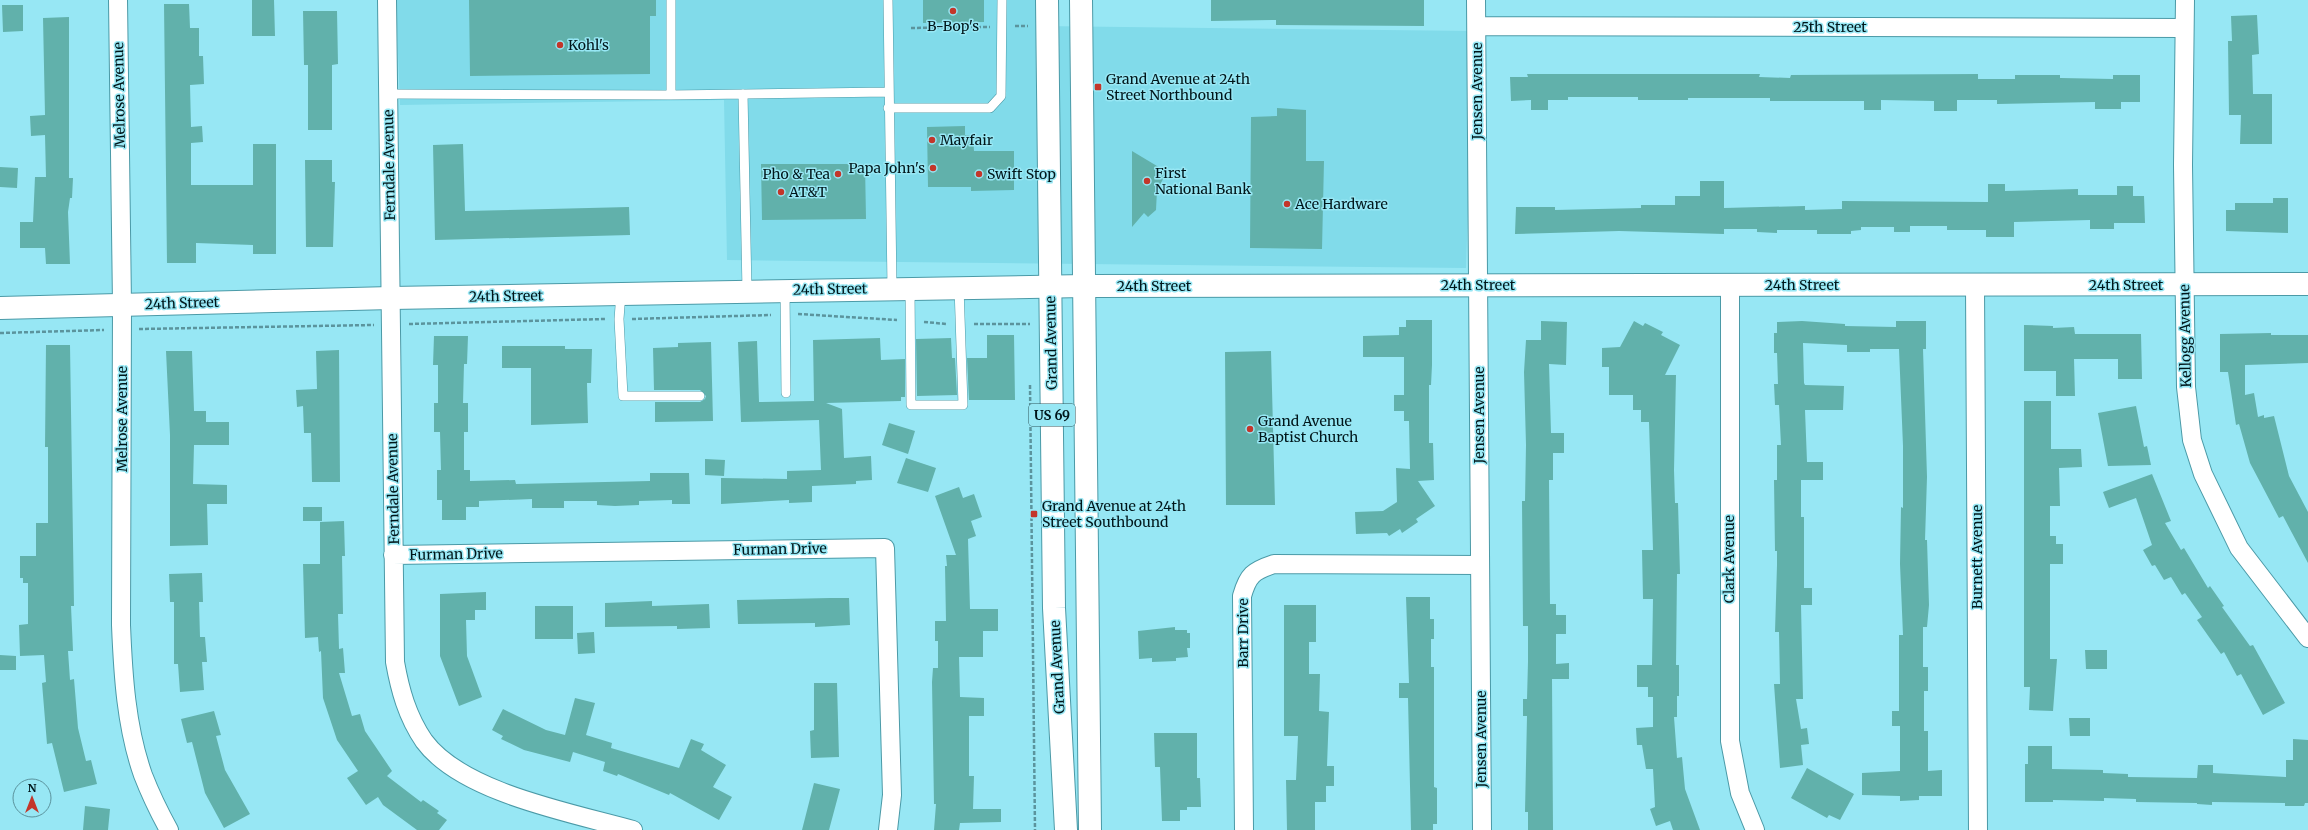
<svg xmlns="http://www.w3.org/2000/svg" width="2308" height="830" font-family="Merriweather,serif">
<rect width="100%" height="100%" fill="#97e7f4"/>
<path fill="#81dbea" d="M396,0H1040V26L1474,31L1466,268L727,260L724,100L400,105Z"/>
<path fill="#61b1ab" d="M252,0H274L275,36H252Z
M469,0H656V16H650V74L470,76Z
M923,0H984V22L923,23Z
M1211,0H1424V26L1276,25V20L1211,21Z
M164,4H189L190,28H199V56H203L204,84L190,85L191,127L202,126L203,142L191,143V185H253V144H276V254H253V245L196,243V263H167Z
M2,5H23V31L3,32Z
M303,11H337L338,64L332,65V130H308V65H304Z
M2257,15L2259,54L2252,55L2253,94H2272V144H2240L2241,115H2229L2228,41H2232L2231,16Z
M69,17V178H73L72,198H70L68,212L70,264H46L45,248H20V222H33L35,177H46L45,135L31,136L30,116L45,115L43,18Z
M1527,74H1760L1759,77L1790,78L1791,75L1978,74V79H2015V75H2060V78L2113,79V75H2140V102H2121V109H2095V102L1997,104V100H1957V111H1934V101L1881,100V110H1864V101H1770V98H1688V100H1638V97H1568V100H1548V110H1531V100L1511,101L1510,77H1528Z
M1277,108L1306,110V161H1324L1322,249L1250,248L1251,117L1277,116Z
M965,126V135H973L974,151H1014V190L971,191V187H928L927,127Z
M463,144L465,211L629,207L630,235L435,240L433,145Z
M1132,151L1167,172L1157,190L1156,210L1148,217L1144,213L1132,227Z
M305,160H332V182H335L333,247H306Z
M761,164H865L866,219L762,220Z
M0,167L18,168L17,188L0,187Z
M1700,181H1724V208L1805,206V210L1842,209V201L1988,202V184H2005V191L2078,189V195H2117V186H2133V196H2144L2145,223H2114V229H2090V220L2014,222V237H1986V230H1947V226H1910V232H1894V227H1861V230L1851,231V234H1817V230H1777V233L1757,232V229H1724V234L1619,231L1515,234L1516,207H1555V210L1641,208V205H1675V196H1700Z
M2273,198H2288V233L2226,231V210H2235V203H2273Z
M1406,320H1432V365L1431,385H1429V443H1433L1434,480L1418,481L1435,506L1416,519L1418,522L1402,533L1400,529L1389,536L1387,533L1356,534L1355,512L1383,511L1397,502L1396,468L1410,469L1409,421H1404V411H1394V395H1404V357H1363V336L1399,335V327H1406Z
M1541,321L1567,322L1566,365L1549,364L1551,433H1564V453H1553V480H1549L1550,604H1556V615H1566V634H1556V664L1569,663V679H1552L1553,830H1528V812H1525L1527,716H1523V699H1527L1528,662V626H1523L1522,501H1525L1526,445L1524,372L1526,340H1541Z
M1634,321L1643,326L1645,323L1663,332L1661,335L1680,345L1665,375H1676L1674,470L1675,503H1678L1680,574H1677L1676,665H1679V696H1677V717H1674L1677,758L1682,757L1685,789L1700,830H1673L1670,821L1656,826L1650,809L1655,807L1653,769H1646L1642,745H1637L1636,728L1653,727V697H1648V687H1637V665H1652L1653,599H1643L1642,550H1653L1649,422H1641V410H1633V395H1609V367H1602V348L1620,347Z
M1802,321L1845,324V326L1896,327V321H1926V349H1923L1927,477L1925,540H1927L1929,605L1927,627H1923V667H1928V691H1924V731H1928V771L1942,770V796H1919V800L1900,801V796L1862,795V773L1900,771V726H1892V711H1899V635H1903L1900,564L1901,507L1903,508V446L1899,349H1870V352H1847V345L1803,343L1804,383L1805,385L1844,386L1843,410H1805L1807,462H1823V480H1801V517H1804V588H1812V605H1801L1803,699H1796L1801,729L1807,728L1809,744L1801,745L1803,765L1780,768L1774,684H1780L1779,632H1775L1777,565V551H1775L1774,480H1777V445H1781L1779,405H1775L1774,384H1778L1777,353H1774V333H1777V322Z
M2024,325L2053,326V328L2074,327L2075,334H2141L2142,379H2118V359H2074L2075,396H2056V371H2024Z
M2271,333V335H2308V363L2245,365V395L2254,393L2258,417L2264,415V418L2274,416L2289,476L2308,512V563L2283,516L2279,518L2250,463L2239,424L2236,425L2228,372H2220V334Z
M987,335H1014L1015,400H969L967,358H987Z
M434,336H468L467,364H464L463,403H468V432H464V470H470V481L515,480L516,484L650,481V473H689L690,504H672V500L639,501V505L615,506L597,505V501H564V508H532V499L479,501V507H466V520H442V500H437V470H441L440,432H434V403H438V365H433Z
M880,338L881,360L905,359V397H901V401L826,403L842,409L844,458L871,456L872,480L856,481V484L812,486V502L789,503V500L721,504V478L787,479V471L821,470L819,420L741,422L738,342L757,341L759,402L814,401L813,340Z
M951,338L952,358H955L957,395L917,396L916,339Z
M711,342L713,421L655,422V402H700L705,399L706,396L700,390H654L653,348L678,347V343Z
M46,345H70L74,606H71L73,651H68L70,680L74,679L78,728L86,761L91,760L97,784L64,792L52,743L47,744L42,683L46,682L44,655L20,656L19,625L28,624V583H23V578H20V556H36V523H48V447H45Z
M502,346H565V349H592L591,383H587L588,423L531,425V368H502Z
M339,350L340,482H312L311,433H304L303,406L297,407L296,390L317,389L316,351Z
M166,351H192L194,411H206V422H229V445H194L193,484L227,485V504H207L208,545L170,546V435Z
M1271,351L1275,505H1226L1225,352Z
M2024,401H2051V449H2081L2082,467L2059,468L2060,506H2050V536H2056V544H2063V564H2050V659H2057L2053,711L2029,710L2030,687H2024Z
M2136,406L2144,447L2147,446L2151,465L2108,466L2098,413Z
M889,423L915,431L908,454L882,445Z
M906,458L936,468L928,492L897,483Z
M705,459L725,460L724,476L705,475Z
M2152,474L2171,521L2165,523L2181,550L2184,548L2208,588L2210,586L2224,606L2222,607L2250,646L2253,645L2285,703L2263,715L2241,674L2237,676L2224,652L2221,654L2197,620L2202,617L2185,593L2182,595L2171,577L2164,580L2155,565L2152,566L2143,550L2152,545L2136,498L2109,508L2103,492Z
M959,487L963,498L974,494L982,517L971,521L976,536L968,539L970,609H998V631H983V657H959L960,697L984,698V716H969V776H974L973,809H1001V822L960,823L959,830H934L936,804H934L932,682L933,668H938V641H935V621H946L945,566H947L946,555H956L935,496Z
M303,507H322V521H303Z
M344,521L345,556H342L343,614H338L339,649L343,648L345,673H339L352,716L360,714L365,731L392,771L387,776L421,802L423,800L439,811L437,813L447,820L439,830H417L383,805L378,797L366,805L347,778L358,771L337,740L323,698L321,651L319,652L318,637L305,638L303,564H320V522Z
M202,573L203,602H199L200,637H205L207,662H202L204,690L180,692L178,664H174V602H170L169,574Z
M486,592V610H475V620H466L467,656L482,697L459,706L440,656V594Z
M1406,597H1430V619H1434V639H1431V667H1434V787L1437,788V824H1433V830H1411L1408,698H1399V683H1409Z
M830,598H849L850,625L815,627V623L738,624L737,600Z
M652,601V606L709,604L710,628L677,629V626L605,627V603Z
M1284,605H1316V642H1309V674H1320L1319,711L1329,712L1327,766H1334V786H1326V802H1315V830H1287L1286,780H1296L1298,736H1284Z
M535,606H573V639H535Z
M1175,627V630H1187V633H1190V648H1187L1188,657L1176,658V661L1152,662V658L1139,659L1138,631Z
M594,632L595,653L578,654L577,633Z
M2085,650H2107V669H2086Z
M0,655L16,656V670H0Z
M814,683H837L839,757L811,758L810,731L814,730Z
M575,698L595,703L586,735L612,743L611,748L679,768L691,739L704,744L701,750L726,765L713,787L732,797L719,820L670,793L669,795L618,774L617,776L603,771L605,762L573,752L570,762L524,750L501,739L503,736L492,730L503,709L546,730L565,735Z
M214,711L221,735L216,736L225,770L250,814L224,828L205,793L192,742L187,743L181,719Z
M2069,718H2090V736H2070Z
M1154,733H1197V778H1200L1201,807H1187V810H1180V821H1162L1160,767H1155Z
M2293,739L2308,740V803H2305L2304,806H2285V803L2212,802V805L2197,804V803L2136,802V799L2104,798V801L2053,800V802H2025V764H2028V746H2052V769L2103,770V773L2128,774V777L2197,778L2198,765H2213V773L2286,777V760H2293Z
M1807,768L1854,794L1840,820L1829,815L1827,818L1791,798Z
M814,783L840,789L829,830H802Z
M85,806L110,809L108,830H83Z"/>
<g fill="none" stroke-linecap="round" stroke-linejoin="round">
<defs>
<path id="lane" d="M888,0L892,288
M388,94L671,95L888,92
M743,94L747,291
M671,95V0
M888,108H990L1001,96L1002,0
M910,289L911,405H963L959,287
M785,290L786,393
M621,293L619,319L623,396H700"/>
<path id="street" d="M118,0L122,305L121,625C123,674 126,727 143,775C150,793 159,812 169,830
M387,0L395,662C400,690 407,716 424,741C462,793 573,813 633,830
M1476,0L1482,830
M2185,0L2183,165L2186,387L2192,440L2203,474L2239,548L2308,638
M1477,26L2184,28
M1730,285V741L1740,793L1755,830
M1975,285L1978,830
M393,555L885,548L892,795L888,830
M1244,830L1242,596C1248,575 1253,571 1274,564L1480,565"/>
<path id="secondary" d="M0,308L391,298L1084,286L2308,284"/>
<path id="primary" d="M1047,0L1054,608L1066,830
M1081,0L1090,830"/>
</defs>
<use href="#lane" stroke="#4b9aa7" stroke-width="10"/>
<use href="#street" stroke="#4b9aa7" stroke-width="20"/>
<use href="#secondary" stroke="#4b9aa7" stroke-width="24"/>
<use href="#primary" stroke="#4b9aa7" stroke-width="24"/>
<path stroke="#5b949d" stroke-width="2.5" stroke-dasharray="4 2" stroke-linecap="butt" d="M1015,26H1028
M911,28L990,27
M798,314L897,320
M632,319L771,315
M924,322L947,324
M409,324L605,319
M974,324H1030
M139,329L374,325
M0,333L104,330
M1030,385L1035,830"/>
<use href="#lane" stroke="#fff" stroke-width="9"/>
<use href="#street" stroke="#fff" stroke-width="18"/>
<use href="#secondary" stroke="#fff" stroke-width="22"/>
<use href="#primary" stroke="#fff" stroke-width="22"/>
</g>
<g fill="#c3362a" stroke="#97e7f4" stroke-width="1.5">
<circle cx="953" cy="11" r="4"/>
<circle cx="560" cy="45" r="4"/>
<rect x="1094" y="83" width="8" height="8" rx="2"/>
<circle cx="932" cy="140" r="4"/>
<circle cx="933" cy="168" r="4"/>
<circle cx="838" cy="174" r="4"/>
<circle cx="979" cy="174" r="4"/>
<circle cx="1147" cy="181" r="4"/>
<circle cx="781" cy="192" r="4"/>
<circle cx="1287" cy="204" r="4"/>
<circle cx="1250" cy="429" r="4"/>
<rect x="1030" y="510" width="8" height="8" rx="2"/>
</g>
<g text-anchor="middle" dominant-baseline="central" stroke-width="3" stroke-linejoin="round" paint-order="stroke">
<rect fill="#97e7f4" stroke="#2d555b" stroke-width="1" x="1029" y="404" width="46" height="22" rx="3"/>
<g font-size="13" font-weight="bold" fill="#00161a">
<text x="1052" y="415">US 69</text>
</g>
<g font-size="14" fill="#00161a" stroke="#97e7f4" text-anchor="start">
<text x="953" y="26" text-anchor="middle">B-Bop's</text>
<text x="568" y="45">Kohl's</text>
<text x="1106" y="79">Grand Avenue at 24th<tspan x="1106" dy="16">Street Northbound</tspan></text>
<text x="940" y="140">Mayfair</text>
<text x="925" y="168" text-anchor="end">Papa John's</text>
<text x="1155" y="173">First<tspan x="1155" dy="16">National Bank</tspan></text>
<text x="830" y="174" text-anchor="end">Pho &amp; Tea</text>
<text x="987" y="174">Swift Stop</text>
<text x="789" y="192">AT&amp;T</text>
<text x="1295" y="204">Ace Hardware</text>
<text x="1258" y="421">Grand Avenue<tspan x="1258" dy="16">Baptist Church</tspan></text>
<text x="1042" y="506">Grand Avenue at 24th<tspan x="1042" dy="16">Street Southbound</tspan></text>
</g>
<g font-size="14" fill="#00161a" stroke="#97e7f4">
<text x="1830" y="27">25th Street</text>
<text transform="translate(1477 91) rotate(-90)">Jensen Avenue</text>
<text transform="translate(119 95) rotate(-91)">Melrose Avenue</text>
<text transform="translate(389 165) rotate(-91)">Ferndale Avenue</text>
<text x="1478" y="285">24th Street</text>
<text x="1802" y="285">24th Street</text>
<text x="2126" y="285">24th Street</text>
<text x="1154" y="286">24th Street</text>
<text transform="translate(830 289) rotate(-1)">24th Street</text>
<text transform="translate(506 296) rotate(-1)">24th Street</text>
<text transform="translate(182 303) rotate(-2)">24th Street</text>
<text transform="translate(2185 336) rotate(-91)">Kellogg Avenue</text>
<text transform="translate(1051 343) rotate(-91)">Grand Avenue</text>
<text transform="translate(1479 415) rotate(-90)">Jensen Avenue</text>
<text transform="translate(122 419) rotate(-90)">Melrose Avenue</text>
<text transform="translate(393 489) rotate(-91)">Ferndale Avenue</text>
<text transform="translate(780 549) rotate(-1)">Furman Drive</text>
<text transform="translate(456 554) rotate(-1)">Furman Drive</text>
<text transform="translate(1977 557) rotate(-90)">Burnett Avenue</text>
<text transform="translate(1729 559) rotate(-90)">Clark Avenue</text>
<text transform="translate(1243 633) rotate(-90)">Barr Drive</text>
<text transform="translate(1057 667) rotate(-93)">Grand Avenue</text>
<text transform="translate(1481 739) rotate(-90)">Jensen Avenue</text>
</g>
</g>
<g transform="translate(32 798)"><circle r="19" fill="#97e7f4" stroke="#5b939d"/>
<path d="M0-3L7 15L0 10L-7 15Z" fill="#c3362a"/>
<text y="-6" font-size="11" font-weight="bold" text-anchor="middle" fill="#00161a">N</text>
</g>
</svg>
